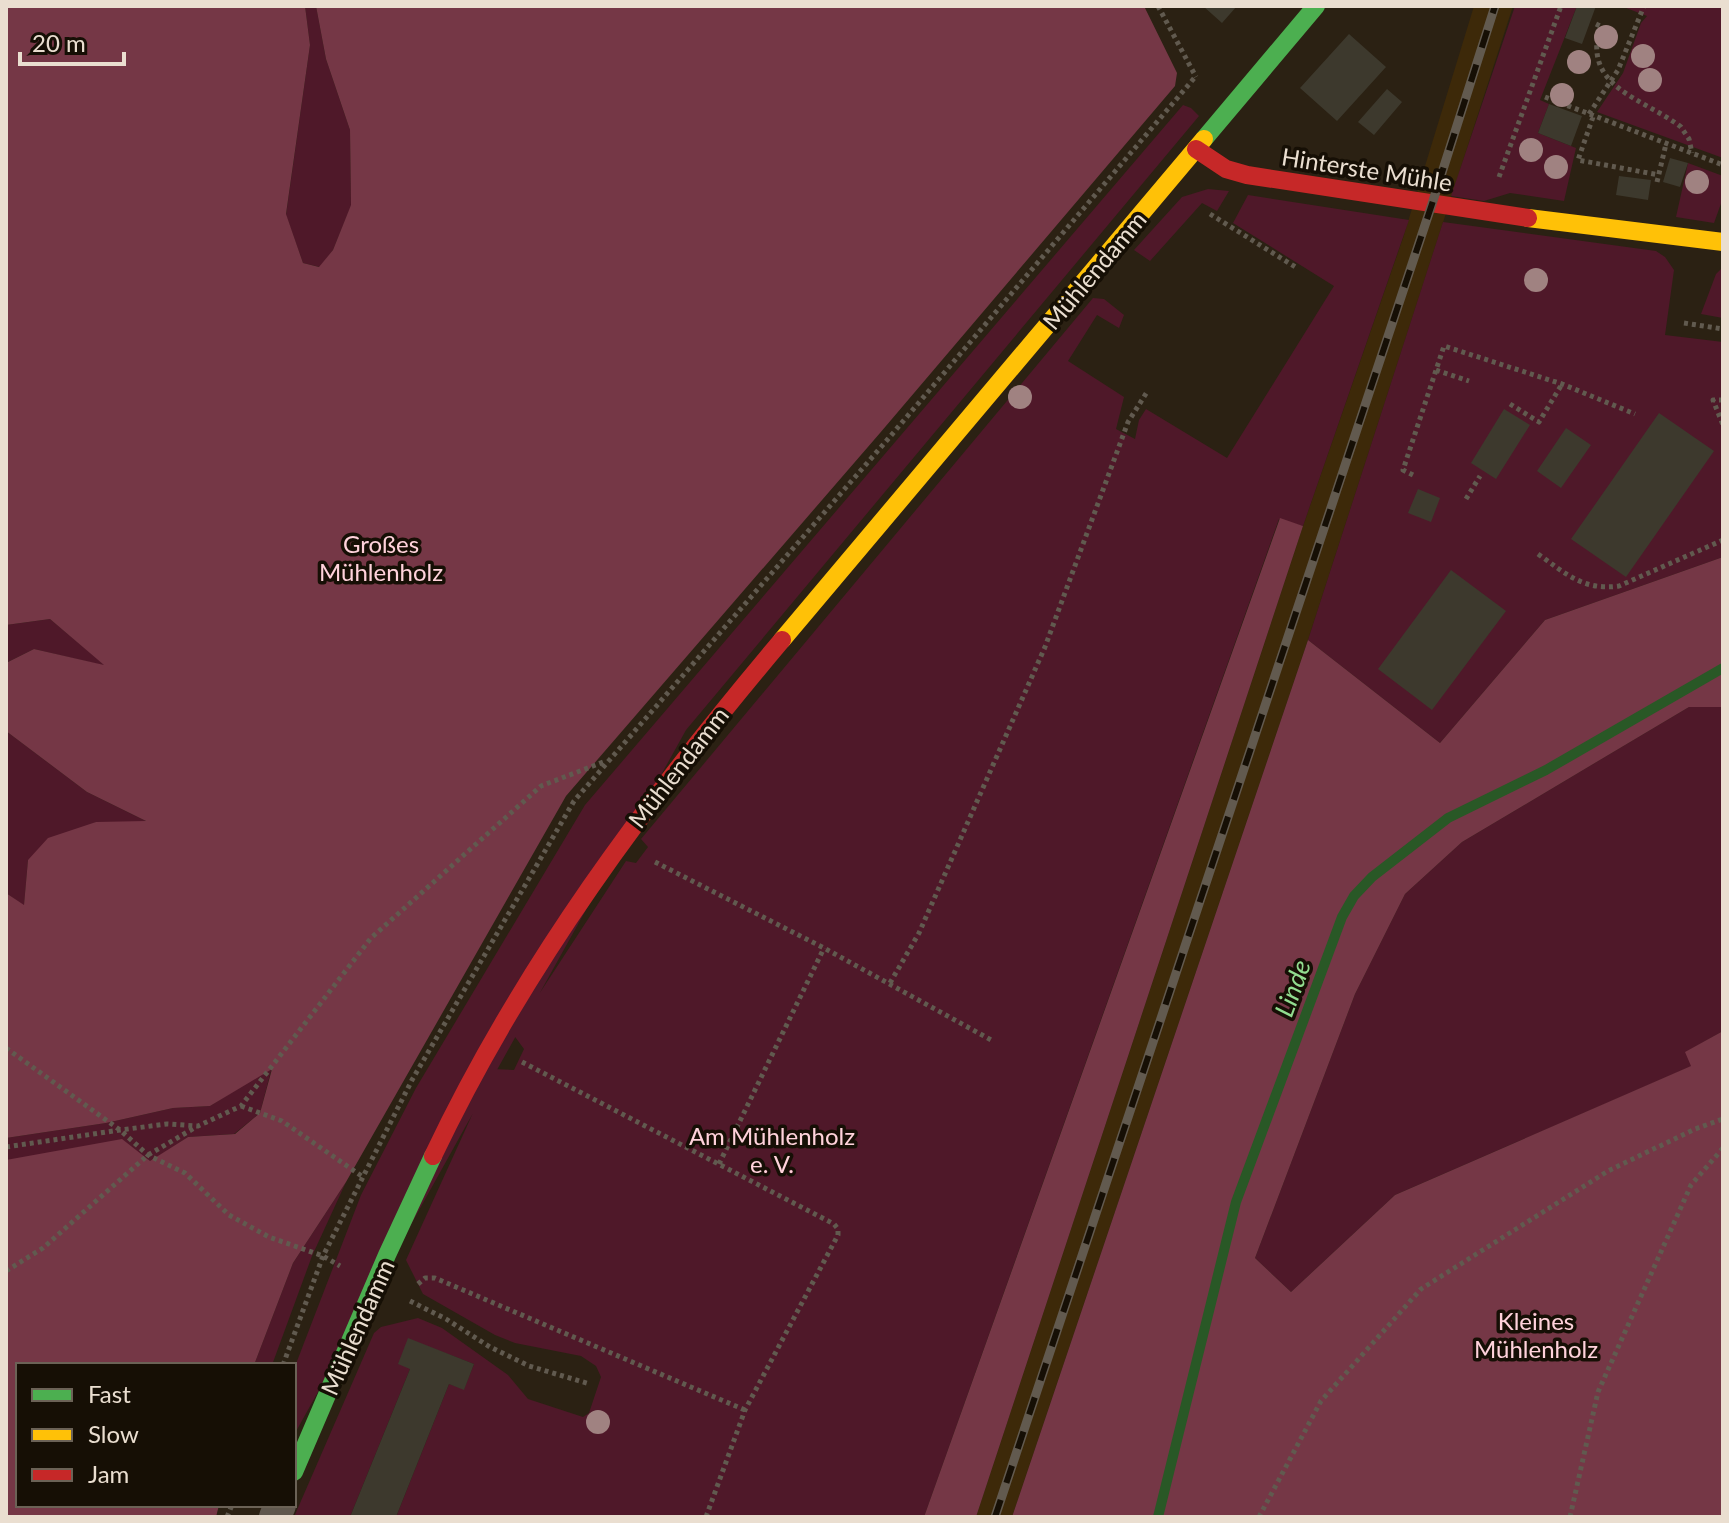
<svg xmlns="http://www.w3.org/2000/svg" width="1729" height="1523" font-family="Lato,sans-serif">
<rect width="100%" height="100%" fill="#2b2113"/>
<path fill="#3d2909" d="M1474,6H1513L1308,640L1012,1517H976L1303,526L1403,238Z"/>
<path fill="#4f1829" d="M305,6H316L326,59L350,130L351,206L333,250L320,267L303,263L286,215L310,45Z
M1515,6H1577L1540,100L1549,104L1538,133L1576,148L1564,201L1510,193L1484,201L1451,196Z
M1621,6H1723V158L1597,112L1623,73L1641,23L1647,16Z
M1183,105L1191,108L1199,116L686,730L294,1435V1369L361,1195L416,1088L585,805Z
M1688,163L1723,176V198L1714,223L1676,217Z
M1208,189L1229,191L1217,211L1202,203L1150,261L1134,250L1182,197Z
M1248,195L1409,220L1303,526L1279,519L924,1517H396L449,1384L464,1389L474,1364L408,1339L410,1369L350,1517H294L374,1333L381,1327L418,1318L442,1328L508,1375L528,1399L583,1417L589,1413L601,1377L596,1366L581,1356L515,1343L495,1335L423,1294L406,1260L493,1069L514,1070L524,1049L513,1034L626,861L636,863L648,847L641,839L1093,298L1104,299L1124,315L1119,328L1097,315L1068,361L1124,397L1116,429L1135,439L1139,420L1146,409L1227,458L1334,286L1233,223Z
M1443,222L1656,251L1665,257L1674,270L1665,335L1723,342V557L1545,620L1440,743L1308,640Z
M1723,267V318L1701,314L1716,274Z
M50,619L106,666L34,649L6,663V625Z
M1689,707H1723V1031L1686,1052L1692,1066L1395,1195L1291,1292L1255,1258L1355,994L1405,894L1462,842Z
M6,731L87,792L148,822H96L28,860L24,906L6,893Z
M272,1067L260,1113L234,1134L188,1137L150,1162L6,1160V1138L106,1123L173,1108L210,1106Z
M346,1182L312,1256L272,1365H254L293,1263Z"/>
<path fill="#753746" d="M6,6H305L310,45L286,214L303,263L319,267L333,250L351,205L350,130L326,59L316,6H1144L1177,73L1175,86L880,433L566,796L346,1182L293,1263L254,1365H18V1505H219L216,1517H6V1160L122,1139L150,1161L188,1137L235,1134L260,1113L272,1069L210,1106L173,1108L106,1123L6,1138V893L24,905L28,860L48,838L96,822L146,821L87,792L6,731V663L34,649L104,665L50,619L6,625Z
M1280,518L1303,526L976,1517H924Z
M1723,557V707H1689L1462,842L1405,894L1355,994L1255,1258L1291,1292L1395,1195L1691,1066L1685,1052L1723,1031V1517H1012L1308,640L1440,743L1545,620Z"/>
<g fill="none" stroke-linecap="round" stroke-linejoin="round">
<path stroke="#295826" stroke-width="10" d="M1158,1517L1236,1202L1342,917L1354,896L1372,877L1448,818L1546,770L1723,668"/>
</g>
<path fill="#3d392d" d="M1203,6H1237L1222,23Z
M1577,6H1596L1582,44L1565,38Z
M1349,34L1386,67L1337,121L1300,88Z
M1387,89L1402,102L1374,135L1358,122Z
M1549,104L1582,116L1571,146L1538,133Z
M1670,158L1688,163L1680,187L1663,182Z
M1619,176L1651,180L1648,200L1616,195Z
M1504,409L1530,425L1496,479L1471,463Z
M1659,413L1714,451L1626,577L1571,539Z
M1566,428L1591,445L1561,488L1537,471Z
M1418,489L1440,498L1431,522L1408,513Z
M1451,570L1506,611L1432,710L1378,669Z
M408,1338L474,1364L464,1390L449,1384L396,1517H350L410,1369L398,1364Z"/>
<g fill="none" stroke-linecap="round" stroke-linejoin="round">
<path stroke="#615a4f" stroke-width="5" stroke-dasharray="4 4" stroke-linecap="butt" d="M1158,6L1196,77
M1596,24L1600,26C1582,88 1642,97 1681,127L1689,139L1692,153
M1545,97L1723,165
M1589,114L1618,70L1644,6
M1593,117L1578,160L1659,175
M1499,177L1561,6
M1657,182L1666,144
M1210,214L1297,268
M1684,323L1723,329
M1436,370L1469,381
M1723,400H1713L1723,425
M1510,404L1539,422L1562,384
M1413,475L1403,470L1444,346L1562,384L1635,414
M1466,499L1480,476
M1538,554C1565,573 1583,591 1619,586L1723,540
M655,862L824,948L993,1041
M890,983L919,933L1045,647L1128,422L1147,392
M6,1048L120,1130L148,1155L185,1173L229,1215L269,1237L323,1256L340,1266
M522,1062L834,1224L838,1229V1235L745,1410L706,1517
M241,1106L282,1121L363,1177
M6,1147L120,1130L167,1124L198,1126L241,1106L371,938L541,786L606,761
M719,1164L824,948
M6,1271L43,1248L148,1155L196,1127
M418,1284L425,1278H435L745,1410
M410,1301L446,1319L490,1347L529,1366L590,1384
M283,1365L323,1256L412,1080L574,801L888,439L1196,76
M227,1517L232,1505
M1259,1517L1321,1401L1421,1289L1608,1171L1695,1129L1723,1119
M1570,1517L1598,1392L1691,1185L1723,1148"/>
<path stroke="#60584e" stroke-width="32" d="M275,1517L280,1505"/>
<path stroke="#4caf50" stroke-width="18" d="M1204,139L1316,6
M294,1472L387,1255L433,1156"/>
<path stroke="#ffc107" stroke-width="18" d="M1528,218L1723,242
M782,640L1204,139"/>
<path stroke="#c62828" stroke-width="18" d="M1196,149L1226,169L1247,175L1528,218
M433,1156C523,966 647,800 782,640"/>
<defs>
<path id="rail" d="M995,1517L1432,204L1495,6"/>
</defs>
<use href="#rail" stroke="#625a4f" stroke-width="9"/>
<use href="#rail" stroke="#160f05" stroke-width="6" stroke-dasharray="18" stroke-linecap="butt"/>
</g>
<g fill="#a08281">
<circle cx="1606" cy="37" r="12"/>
<circle cx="1643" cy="56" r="12"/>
<circle cx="1579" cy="62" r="12"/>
<circle cx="1650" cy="80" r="12"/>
<circle cx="1562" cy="95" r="12"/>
<circle cx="1531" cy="150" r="12"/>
<circle cx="1556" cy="167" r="12"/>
<circle cx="1697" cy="182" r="12"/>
<circle cx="1536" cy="280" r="12"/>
<circle cx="1020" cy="397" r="12"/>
<circle cx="598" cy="1422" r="12"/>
</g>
<g text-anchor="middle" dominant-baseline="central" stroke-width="7" stroke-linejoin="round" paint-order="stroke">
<g font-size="24" fill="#eaded0" stroke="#160f05">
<text transform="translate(1367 169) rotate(9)">Hinterste Mühle</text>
<text transform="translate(1094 270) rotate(-50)">Mühlendamm</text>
<text transform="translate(678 767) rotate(-52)">Mühlendamm</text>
<text transform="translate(357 1327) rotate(-66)">Mühlendamm</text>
</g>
<g font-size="24" fill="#ffd2db" stroke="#160f05">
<text x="381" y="543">Großes<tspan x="381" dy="28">Mühlenholz</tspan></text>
<text x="772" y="1135">Am Mühlenholz<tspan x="772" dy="28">e. V.</tspan></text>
<text x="1536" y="1320">Kleines<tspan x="1536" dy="28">Mühlenholz</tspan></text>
</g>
<g font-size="26" font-style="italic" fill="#92dc8f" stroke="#160f05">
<text transform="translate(1292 988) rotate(-70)">Linde</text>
</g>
</g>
<rect width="1729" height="1523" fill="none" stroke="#eaded0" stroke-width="16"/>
<rect x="16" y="1363" width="280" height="144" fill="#160f05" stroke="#6b6256" stroke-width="2"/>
<rect x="32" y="1389" width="40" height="12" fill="#4caf50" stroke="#6b6256" stroke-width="2"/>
<text x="88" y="1403" font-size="24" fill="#eaded0">Fast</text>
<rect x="32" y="1429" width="40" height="12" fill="#ffc107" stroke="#6b6256" stroke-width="2"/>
<text x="88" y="1443" font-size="24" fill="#eaded0">Slow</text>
<rect x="32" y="1469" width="40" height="12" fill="#c62828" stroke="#6b6256" stroke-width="2"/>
<text x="88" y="1483" font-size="24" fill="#eaded0">Jam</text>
<path d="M20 52v12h104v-12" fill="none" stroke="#eaded0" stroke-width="4"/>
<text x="32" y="52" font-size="24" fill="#eaded0" stroke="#160f05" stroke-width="6" paint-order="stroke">20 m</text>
</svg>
